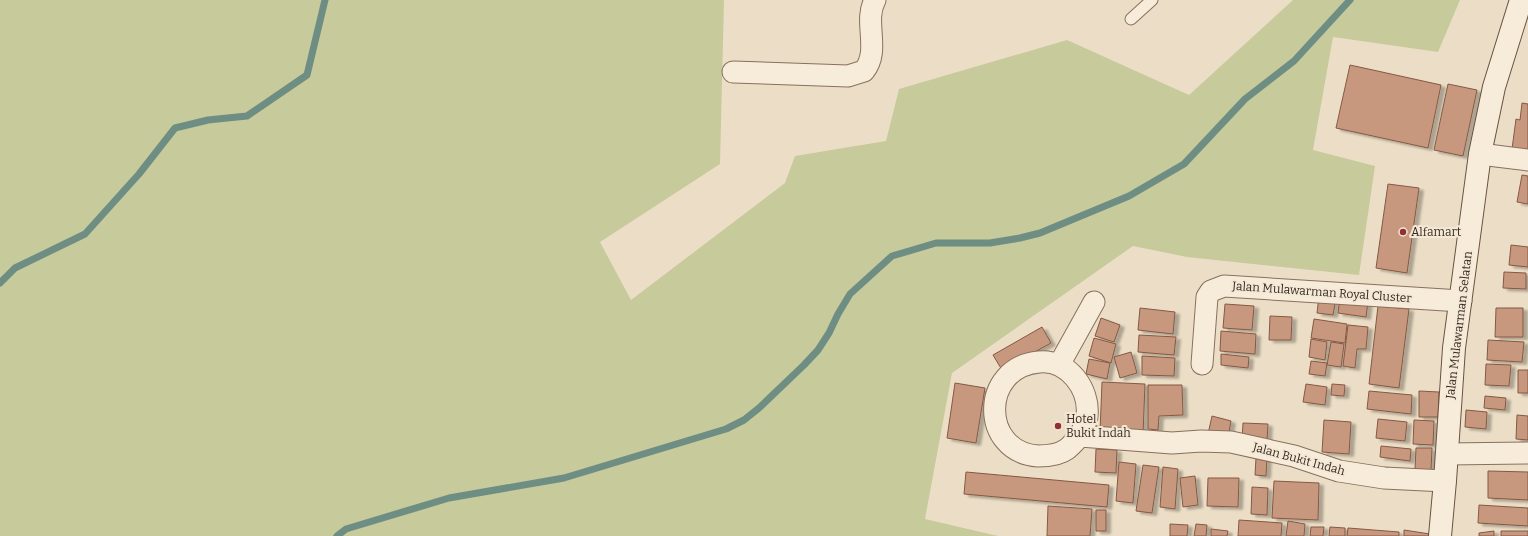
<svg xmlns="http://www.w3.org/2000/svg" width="1528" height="536" font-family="Bitter,serif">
<defs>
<filter id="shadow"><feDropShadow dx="4.5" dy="2.5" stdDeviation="1" flood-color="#0004"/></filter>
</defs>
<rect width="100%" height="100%" fill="#ecdec6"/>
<path fill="#c7ca9b" d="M0,0H724L720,164L600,242L631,300L785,183L795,156L886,141L899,89L1067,40L1189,95L1293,0H1460L1438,52L1333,37L1313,150L1375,166L1359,275L1187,257L1133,246L952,373L925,519L998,536H0Z"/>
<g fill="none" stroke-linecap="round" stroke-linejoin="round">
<path stroke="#6e8e84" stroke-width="7" d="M0,283L15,268L85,234L139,174L175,128L208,120L247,116L307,75L325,0
M337,536L346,529L449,498L564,478L726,429L744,420L759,408L804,365L818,350L829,333L838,314L850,294L892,256L936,243H990L1020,238L1040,233L1129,196L1184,164L1245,99L1294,61L1350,0"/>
</g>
<path fill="#c8987e" stroke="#845944" filter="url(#shadow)" d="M1350,65L1441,85L1428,148L1336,128Z
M1448,84L1477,90L1463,156L1434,150Z
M1522,103L1528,104V151L1512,149L1516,119L1520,120Z
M1522,175L1528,176V204L1517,202Z
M1388,184L1419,188L1407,273L1376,268Z
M1511,245L1528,247V267L1509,265Z
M1504,272L1526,273V289L1503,288Z
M1319,296L1336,298L1333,315L1317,313Z
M1340,298L1368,302L1366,317L1338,313Z
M1225,304L1254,306L1252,330L1223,328Z
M1378,306L1409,309L1399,388L1369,384Z
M1140,308L1175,312L1173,334L1138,330Z
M1496,308H1523V337H1495Z
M1270,316L1292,317L1291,340H1269Z
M1101,318L1120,325L1114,342L1095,336Z
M1314,319L1347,324L1345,343L1311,338Z
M1348,325L1368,327L1366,349H1357L1355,368L1343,366Z
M1042,327L1051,343L1002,370L993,355Z
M1221,331L1256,334L1255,354L1220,351Z
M1139,335L1176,337L1174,355L1138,352Z
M1094,338L1116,344L1111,363L1089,356Z
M1311,339L1327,342L1325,360L1309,357Z
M1488,340L1524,342L1522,362L1487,360Z
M1331,342L1344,344L1341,367L1327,365Z
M1131,352L1137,373L1120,378L1114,357Z
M1221,354L1249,357L1248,368L1221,365Z
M1142,356L1175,358L1174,376L1142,375Z
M1089,359L1110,363L1107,379L1086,374Z
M1311,361L1327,363L1325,376L1309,374Z
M1486,364L1511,365L1509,386L1485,385Z
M1518,370H1528V393H1518Z
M1102,382L1145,384L1143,434L1100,432Z
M955,383L985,388L976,443L947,438Z
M1306,384L1327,387L1325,405L1303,402Z
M1332,384L1345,385L1344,396L1331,395Z
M1148,385H1182L1183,415L1159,416L1158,430L1148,429Z
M1369,391L1412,395L1411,414L1367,409Z
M1419,391L1439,392L1438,417H1419Z
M1485,396L1506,398L1505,410L1484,408Z
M1466,410L1487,412L1486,429L1465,427Z
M1517,415L1528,416V440L1516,439Z
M1212,416L1231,421L1228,438L1208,434Z
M1378,419L1407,422L1405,441L1376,438Z
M1324,420L1351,422L1349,454L1322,452Z
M1414,420L1434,421L1433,445L1413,444Z
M1243,423L1268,424L1267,441L1242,440Z
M1381,446L1411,449L1410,461L1380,457Z
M1416,448H1432L1431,470L1415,469Z
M1096,449L1117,450L1116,473L1095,472Z
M1256,458H1267L1266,476L1255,475Z
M1119,462L1136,464L1133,503L1116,501Z
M1143,465L1159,467L1152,513L1136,511Z
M1163,467L1178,469L1175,509L1160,507Z
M1488,471L1528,472V500L1488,498Z
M966,472L1109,485L1107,507L964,494Z
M1195,476L1198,505L1183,507L1180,478Z
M1208,478H1239L1238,507L1207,506Z
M1274,481L1319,483L1318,520L1272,518Z
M1252,487L1268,488L1267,515L1251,514Z
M1479,505L1528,508V526L1478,523Z
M1048,506L1092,509L1090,536H1047Z
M1096,510H1106V531H1096Z
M1239,520L1282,523L1281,536H1238Z
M1288,521L1305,524L1304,536H1286Z
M1170,524L1188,525L1187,536H1170Z
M1196,524L1207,525L1206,536H1194Z
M1311,527H1324L1323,536H1310Z
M1330,527L1345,528V536H1329Z
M1348,528L1399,532V536H1347Z
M1211,529L1228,531L1227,536H1211Z
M1404,530L1430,534L1429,536H1404Z
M1494,531V536H1479V533Z
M1501,531H1528V536H1501Z"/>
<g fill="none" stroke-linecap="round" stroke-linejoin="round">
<defs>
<path id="lane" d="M1131,19L1152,0"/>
<path id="street" d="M733,72L848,76L864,71C881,50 863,22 875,0
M1480,154L1528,160
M1202,364L1207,297L1211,291L1224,286L1461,301
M1059,365L1094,302
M1080,436C1082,430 1087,422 1087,416C1090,389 1068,359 1039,362C980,367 980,452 1038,456C1047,456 1059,455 1067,449C1072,445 1076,440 1080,436L1172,443L1201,441L1231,442L1294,456L1339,471L1384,478L1445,481
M1447,454L1528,453"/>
<path id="secondary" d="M1440,536L1445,481L1454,348L1480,154L1494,87L1521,0"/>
</defs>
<use href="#lane" stroke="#87705d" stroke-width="13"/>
<use href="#street" stroke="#87705d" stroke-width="23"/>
<use href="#secondary" stroke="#685140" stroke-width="24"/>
<use href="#lane" stroke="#f7ecd9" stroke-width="11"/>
<use href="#street" stroke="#f7ecd9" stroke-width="21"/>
<use href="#secondary" stroke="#f7ecd9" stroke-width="22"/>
</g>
<g fill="#923037" stroke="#f4e9d6" stroke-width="1.5">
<circle cx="1403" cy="232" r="4"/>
<circle cx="1058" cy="426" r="4"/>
</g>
<g text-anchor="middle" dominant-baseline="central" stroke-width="4" stroke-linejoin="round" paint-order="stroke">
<g font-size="12" fill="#382a20" stroke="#f4e9d6" text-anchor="start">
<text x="1411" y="232">Alfamart</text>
<text x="1066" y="419">Hotel<tspan x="1066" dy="14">Bukit Indah</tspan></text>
</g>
<g font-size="12" fill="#382a20" stroke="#f4e9d6">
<text transform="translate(1322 292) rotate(4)">Jalan Mulawarman Royal Cluster</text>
<text transform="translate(1459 325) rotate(-83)">Jalan Mulawarman Selatan</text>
<text transform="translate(1299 459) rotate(15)">Jalan Bukit Indah</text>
</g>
</g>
</svg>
